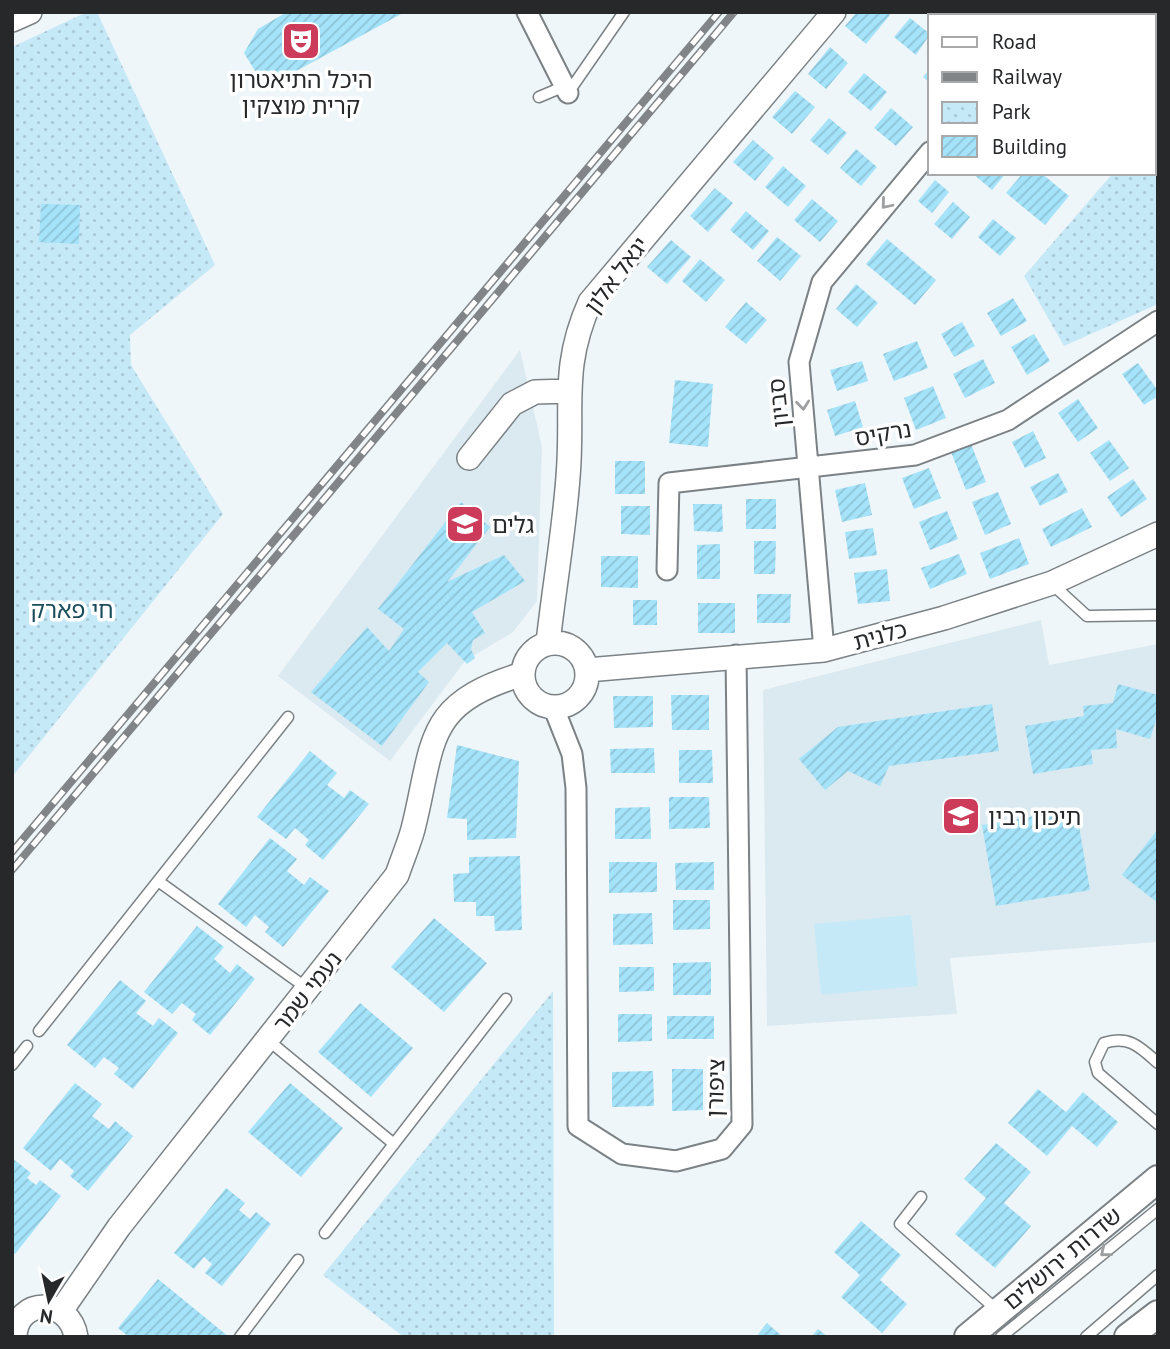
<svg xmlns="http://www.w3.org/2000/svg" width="1170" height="1349" font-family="'PT Sans','Noto Sans Hebrew',sans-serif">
<defs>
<pattern id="park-dots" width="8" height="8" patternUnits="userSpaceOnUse" patternTransform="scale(1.75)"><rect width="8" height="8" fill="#c6e9f7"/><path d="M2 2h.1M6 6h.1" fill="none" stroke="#aac8d4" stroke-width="1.8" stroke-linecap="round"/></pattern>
<pattern id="building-hatch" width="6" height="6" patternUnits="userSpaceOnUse" patternTransform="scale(1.75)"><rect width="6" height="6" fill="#a4e3fa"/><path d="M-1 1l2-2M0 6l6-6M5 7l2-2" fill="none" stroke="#8dc3d6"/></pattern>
</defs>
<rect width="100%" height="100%" fill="#eff6f9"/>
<path fill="#daeaf0" d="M520,350L542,447L537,601L513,632L465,661L390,761L278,676Z
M1041,620L1049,665L1158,644V942L950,958L957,1014L767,1026L763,690Z"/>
<path fill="#c6e9f7" d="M911,915L918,986L821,995L814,924Z"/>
<path fill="url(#park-dots)" d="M87,12H97L215,265L130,335L131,365L223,514L12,777V47Z
M1154,167L1158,171V304L1064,346L1024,276L1113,173H1154Z
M553,991L554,1337H404L323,1275Z"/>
<path fill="url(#building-hatch)" d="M287,12H405L287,76L260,79L244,53L258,29Z
M857,12H887L890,15L866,44L845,26Z
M1132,12L1158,15V31L1154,35V16H1129Z
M910,18L930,34L916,55L894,37Z
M830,47L848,63L826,89L808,74Z
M930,69V83L923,77Z
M864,73L887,92L871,111L848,92Z
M795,91L815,107L792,134L772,117Z
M891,108L913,127L896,146L874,128Z
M829,118L847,133L828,155L810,140Z
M753,140L774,158L755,181L733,162Z
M856,149L877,167L861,186L840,168Z
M783,166L806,186L788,207L765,187Z
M972,173H1006L992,190Z
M1023,173H1041L1069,196L1045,225L1006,193Z
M935,180L949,192L932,213L918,201Z
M715,188L733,203L708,232L690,216Z
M812,199L838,221L820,242L794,220Z
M953,202L970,217L952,239L934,224Z
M41,204L80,205L79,244L39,242Z
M746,211L769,231L753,250L730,230Z
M993,219L1016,238L1000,256L978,237Z
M777,237L801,256L780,281L757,261Z
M887,239L936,280L915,305L866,264Z
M671,240L691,257L667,284L647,267Z
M700,259L725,280L706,302L682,281Z
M856,284L878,303L857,327L836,309Z
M1013,298L1027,321L1001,336L987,313Z
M746,302L767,320L746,344L725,327Z
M962,322L975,346L954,357L941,334Z
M1034,334L1050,361L1027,375L1011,347Z
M917,341L928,368L894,381L883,354Z
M983,359L995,383L965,398L953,374Z
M862,361L868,381L837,391L830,370Z
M1138,363L1158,391V396L1144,405L1122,374Z
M675,380L713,384L708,447L669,443Z
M933,386L946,418L916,430L904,398Z
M1078,399L1098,428L1078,442L1058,413Z
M855,401L863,427L835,436L827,410Z
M1033,431L1046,458L1025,468L1012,442Z
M1109,440L1129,468L1110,481L1090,453Z
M971,444L986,482L966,490L951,452Z
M615,461H645V494H615Z
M929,468L941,498L914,509L902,478Z
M1058,473L1068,492L1040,506L1030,487Z
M1133,479L1147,499L1121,517L1107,497Z
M865,483L872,515L842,522L835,490Z
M998,492L1011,524L985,535L972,502Z
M746,499H776V529H746Z
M461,502L490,527L447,582L504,555L525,581L472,612L485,633L473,640L471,649L475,658L467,664L447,643L418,672L429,682L382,746L311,692L367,627L389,651L404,629L378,609Z
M693,504H722L723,532L694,531Z
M621,506H650V535L621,534Z
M1082,508L1092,527L1051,547L1042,529Z
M947,511L958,539L930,550L919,522Z
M873,528L877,555L849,559L845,532Z
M1019,538L1029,564L990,579L980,553Z
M754,541H776L775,574H754Z
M720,544V579H697V545Z
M959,554L967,574L930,589L921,568Z
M601,556H638V588L601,587Z
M887,569L890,601L858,604L854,573Z
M757,594H791L790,623H757Z
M633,600H657V625H633Z
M698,603H735V633H698Z
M1118,684L1158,695V722L1156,720L1150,739L1116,729L1117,748L1091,750L1093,764L1033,774L1025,726L1084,716L1083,706L1113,703Z
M671,695H709V730H672Z
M613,696H653V727L614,728Z
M992,704L999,751L889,766L880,786L848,771L825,790L799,759L838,727Z
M457,745L519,761L516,838L467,840V819L447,818Z
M654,748L655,773H611L610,749Z
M679,750H712L713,783H679Z
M310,751L337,773L327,785L344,798L350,790L369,804L323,860L305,845L309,840L295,828L286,839L257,817Z
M669,797H709L710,828L669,829Z
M650,807L651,839H615V808Z
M1076,809L1090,890L996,906L982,825Z
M1158,829V903L1122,875Z
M270,838L297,859L287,871L304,885L310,877L329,891L283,947L265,932L269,927L255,915L246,927L218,904Z
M520,856L522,930L495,931L494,916H476V902H454L453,874L469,873V857Z
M609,862H657V892L609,893Z
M714,862V890H676L675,863Z
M673,900H710V929L673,930Z
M652,913L653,944L613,945V914Z
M434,918L487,963L444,1012L391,967Z
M197,926L224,947L214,959L230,973L237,964L255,979L210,1035L192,1020L196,1014L182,1003L172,1014L144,992Z
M711,962V995H673V963Z
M619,967H654V991L619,992Z
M120,980L146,1001L136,1013L153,1026L159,1018L178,1033L133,1089L114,1074L119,1068L104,1057L95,1068L67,1045Z
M360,1003L413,1048L371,1097L318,1052Z
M618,1014H652V1041L618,1042Z
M667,1016H714V1039H667Z
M672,1069H703V1110L672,1111Z
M653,1071L654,1106L612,1107V1072Z
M75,1083L102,1104L92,1116L109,1129L115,1121L133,1136L88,1191L70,1176L74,1171L60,1159L51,1171L23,1148Z
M290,1083L343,1128L301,1177L248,1132Z
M1038,1089L1066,1112L1083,1092L1118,1122L1097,1147L1072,1126L1047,1156L1008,1123Z
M996,1143L1031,1172L1004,1203L1031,1226L995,1268L955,1234L986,1198L964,1179Z
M12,1158L31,1173L27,1178L36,1185L40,1180L61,1196L15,1254L12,1252Z
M226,1188L245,1203L239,1210L250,1219L256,1212L271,1224L222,1286L205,1273L212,1264L204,1257L194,1269L174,1253Z
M861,1221L901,1255L880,1280L907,1304L882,1333L841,1297L860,1275L834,1252Z
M158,1279L229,1337H129L118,1328Z
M767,1323L783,1337H756Z
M818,1329L828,1337H811Z"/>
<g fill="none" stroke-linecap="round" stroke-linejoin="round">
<defs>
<path id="service" d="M568,93L624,12
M539,97L565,86
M1052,584L1087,616L1158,615
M158,881L308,989
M39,1031L288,717
M268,1040L394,1144
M1158,1063C1140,1047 1129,1035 1104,1043L1095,1062L1098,1073L1158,1124
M12,1065L27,1046
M921,1197L900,1224L998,1311
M325,1233L506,999
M240,1337L298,1260
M1001,1337L1158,1209
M1086,1337L1158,1275"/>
<path id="minor" d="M527,12L568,93
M1044,16L1047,12
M667,570L669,483L915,455L1008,420L1158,321
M824,650L799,362L822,282L930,152
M553,706L572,754L576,788L578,1126L622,1154L676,1161L722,1149L742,1125L736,655"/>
<path id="tertiary" d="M12,20L30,12
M469,458L512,404L535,392L569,391
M548,643C554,588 564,532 568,477C574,408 560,369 590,302L834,12
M523 675a32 32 0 1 1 64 0a32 32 0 1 1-64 0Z
M587,670L824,650L944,618L1052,583L1158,534
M61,1311L119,1227L397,875C402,860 409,844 413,829C435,741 423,704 523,674
M15,1337C16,1297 70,1297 76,1337"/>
<path id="secondary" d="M968,1337L1158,1179
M1128,1337L1158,1314"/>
</defs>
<use href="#service" stroke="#7b8184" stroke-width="13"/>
<use href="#minor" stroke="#7b8184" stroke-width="23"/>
<use href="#tertiary" stroke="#7b8184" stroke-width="26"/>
<use href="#secondary" stroke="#7b8184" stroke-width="30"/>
<use href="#service" stroke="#fff" stroke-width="10"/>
<use href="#minor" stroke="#fff" stroke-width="19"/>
<use href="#tertiary" stroke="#fff" stroke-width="23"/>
<use href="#secondary" stroke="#fff" stroke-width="26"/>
<defs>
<path id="rail" d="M12,852L719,12
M12,870L734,12"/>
</defs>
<use href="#rail" stroke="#818588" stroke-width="8"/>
<use href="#rail" stroke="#fff" stroke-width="5" stroke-dasharray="16" stroke-linecap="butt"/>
</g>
<defs><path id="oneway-chevron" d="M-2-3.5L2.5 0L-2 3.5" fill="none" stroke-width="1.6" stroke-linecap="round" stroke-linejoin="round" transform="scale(1.75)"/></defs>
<g stroke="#9d9e9f">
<use href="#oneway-chevron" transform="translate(886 204) rotate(130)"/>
<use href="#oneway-chevron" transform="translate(803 405) rotate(84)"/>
<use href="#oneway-chevron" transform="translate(1105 1252) rotate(141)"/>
</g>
<defs>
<symbol id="theatre-square" viewBox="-11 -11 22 22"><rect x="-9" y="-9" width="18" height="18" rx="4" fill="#cc3c5a" stroke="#fff"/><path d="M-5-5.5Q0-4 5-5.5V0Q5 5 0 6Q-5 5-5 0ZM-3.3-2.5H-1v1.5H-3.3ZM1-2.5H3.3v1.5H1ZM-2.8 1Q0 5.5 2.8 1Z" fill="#fff"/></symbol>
<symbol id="school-square" viewBox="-11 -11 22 22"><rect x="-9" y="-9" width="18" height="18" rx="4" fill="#cc3c5a" stroke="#fff"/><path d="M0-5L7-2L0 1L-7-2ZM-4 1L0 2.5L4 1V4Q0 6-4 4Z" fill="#fff"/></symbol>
</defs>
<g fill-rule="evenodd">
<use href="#theatre-square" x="279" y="19" width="44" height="44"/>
<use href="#school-square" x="443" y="502" width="44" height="44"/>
<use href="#school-square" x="939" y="794" width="44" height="44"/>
</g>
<g text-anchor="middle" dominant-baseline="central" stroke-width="7" stroke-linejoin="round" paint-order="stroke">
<g font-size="23" fill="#26282a" stroke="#fff" text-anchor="start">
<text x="301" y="79" text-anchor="middle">היכל התיאטרון<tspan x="301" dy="26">קרית מוצקין</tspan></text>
<text x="492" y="524">גלים</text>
<text x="988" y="816">תיכון רבין</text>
</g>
<g font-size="23" fill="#26282a" stroke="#fff">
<text transform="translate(616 275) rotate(-53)">יגאל אלון</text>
<text transform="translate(778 403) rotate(-96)">סביון</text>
<text transform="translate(883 433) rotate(-10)">נרקיס</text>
<text transform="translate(880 635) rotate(-15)">כלנית</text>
<text transform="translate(307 991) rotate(-52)">נעמי שמר</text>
<text transform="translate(715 1088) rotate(-88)">ציפורן</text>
<text transform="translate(1062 1258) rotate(-40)">שדרות ירושלים</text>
</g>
<g font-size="23" fill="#1a4c5c" stroke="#fff">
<text x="72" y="609">חי פארק</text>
</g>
</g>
<rect width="1170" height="1349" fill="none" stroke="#26282a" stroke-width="28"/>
<rect x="928" y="14" width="228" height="161" fill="#ffffff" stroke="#a8a9aa" stroke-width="2"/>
<rect x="942" y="37" width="35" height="10" fill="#ffffff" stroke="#a8a9aa" stroke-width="2"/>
<text x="992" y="49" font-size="21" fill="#26282a">Road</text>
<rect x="942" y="72" width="35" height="10" fill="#818588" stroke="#a8a9aa" stroke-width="2"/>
<text x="992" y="84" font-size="21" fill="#26282a">Railway</text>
<rect x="942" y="102" width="35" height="21" fill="url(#park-dots)" stroke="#a8a9aa" stroke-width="2"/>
<text x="992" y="119" font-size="21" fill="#26282a">Park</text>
<rect x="942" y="136" width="35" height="21" fill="url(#building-hatch)" stroke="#a8a9aa" stroke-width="2"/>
<text x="992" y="154" font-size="21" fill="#26282a">Building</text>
<g transform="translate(49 1300) rotate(189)" stroke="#ffffff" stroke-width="5" paint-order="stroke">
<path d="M0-5L12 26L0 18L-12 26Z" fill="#26282a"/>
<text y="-10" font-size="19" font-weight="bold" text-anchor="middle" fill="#26282a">N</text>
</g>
</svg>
